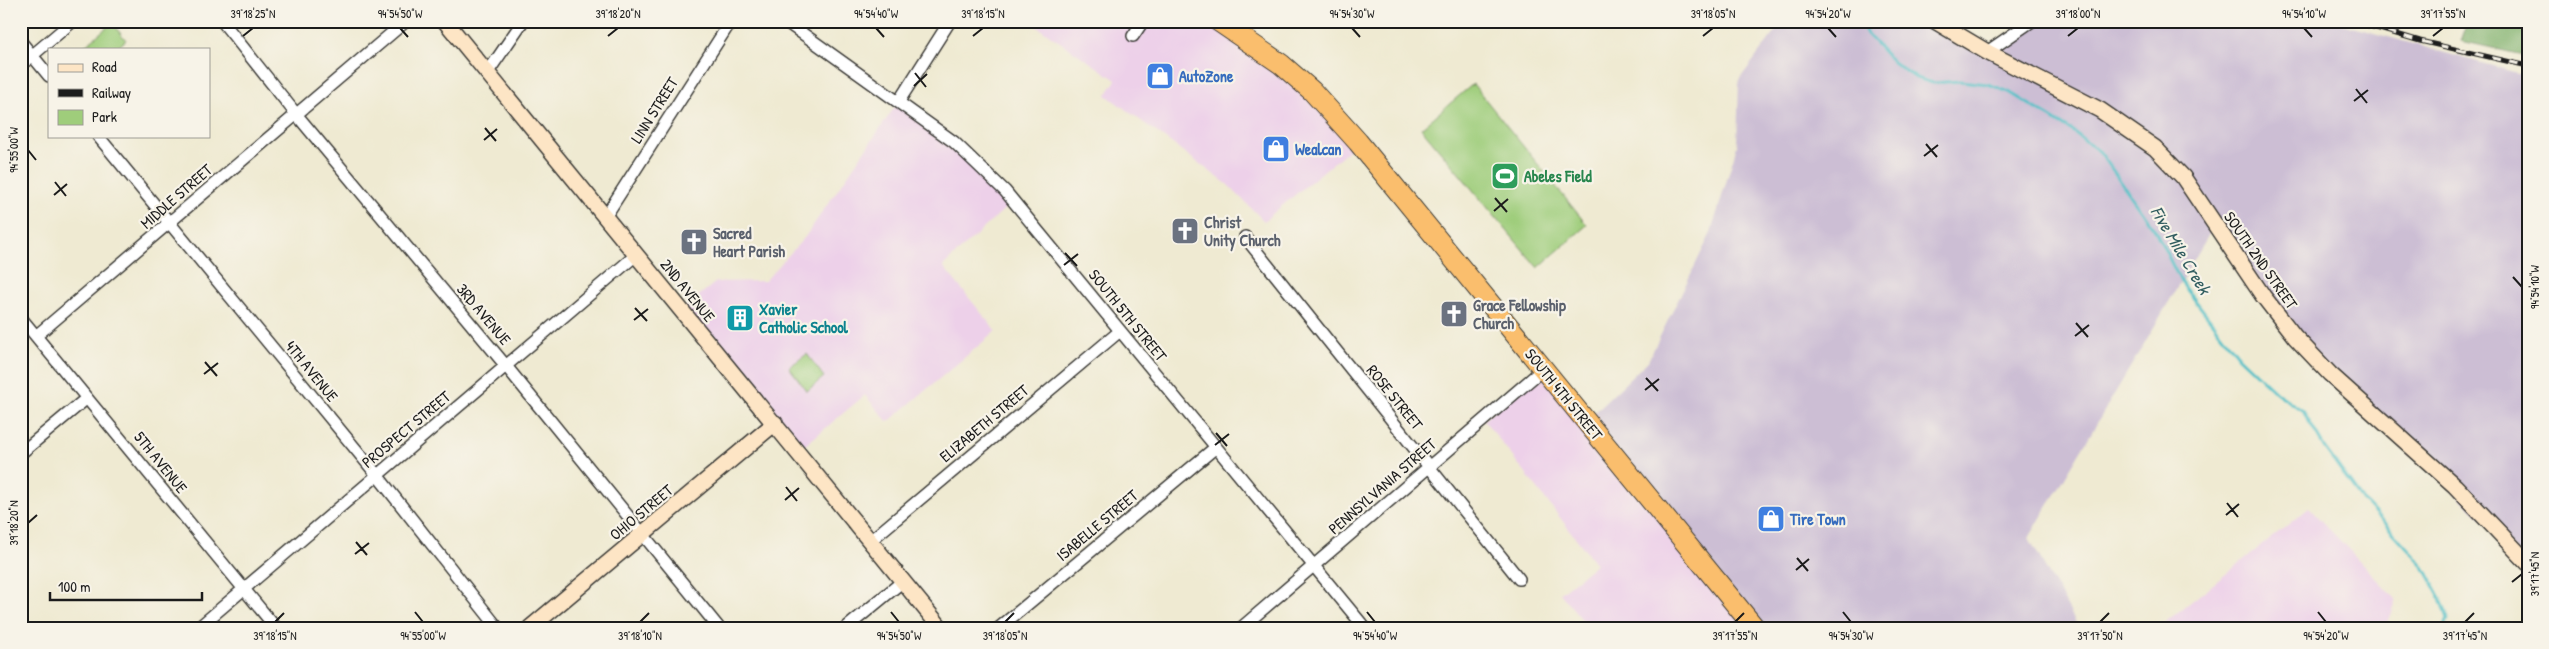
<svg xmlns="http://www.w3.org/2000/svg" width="2549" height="649" font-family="'Patrick Hand',sans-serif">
<rect width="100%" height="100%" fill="#f7f3e8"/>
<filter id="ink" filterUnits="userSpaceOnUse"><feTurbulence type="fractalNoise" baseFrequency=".02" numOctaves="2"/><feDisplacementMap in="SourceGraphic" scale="10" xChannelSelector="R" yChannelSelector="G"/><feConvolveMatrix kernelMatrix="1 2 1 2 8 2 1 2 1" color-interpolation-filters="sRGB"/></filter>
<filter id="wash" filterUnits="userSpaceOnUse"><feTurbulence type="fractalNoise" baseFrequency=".0096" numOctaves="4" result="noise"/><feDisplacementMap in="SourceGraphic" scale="20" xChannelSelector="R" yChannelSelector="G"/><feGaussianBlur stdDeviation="1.12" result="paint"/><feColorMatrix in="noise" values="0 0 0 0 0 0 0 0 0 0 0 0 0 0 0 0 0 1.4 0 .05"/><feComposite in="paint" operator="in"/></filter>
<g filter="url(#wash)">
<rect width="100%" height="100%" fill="#efead2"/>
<path fill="#edd0e9" d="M1029,21H1218L1358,142L1264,221L1227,184L1106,95L1116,80Z
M899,101L1013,201L943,266L996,331L888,422L865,395L798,451L681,310L716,282L765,281L805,237Z
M1543,369L1755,628H1589L1560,593L1596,564L1484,420Z
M2309,508L2396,599L2385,628H2158Z"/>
<path fill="#ccbed4" d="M1783,21H1934L1987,52L2032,21H2331L2528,76V563L2330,374L2215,224L2029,538L2079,628H1755L1586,421L1648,361L1711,233L1737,146L1739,80Z"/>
<path fill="#9fcd7b" stroke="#5e744c" d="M112,23L126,40L116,49H81Z
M1473,84L1587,225L1538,268L1421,128Z
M807,354L824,377L807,391L789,367Z"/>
<path fill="#7fb06b" stroke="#4e6644" d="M2468,21H2528V56L2461,41Z"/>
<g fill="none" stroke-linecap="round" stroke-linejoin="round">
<path stroke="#52c0c7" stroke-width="3" d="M1860,21L1867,34L1893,62L1916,78L1933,83L1960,81L1988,84L2009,92L2071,130L2100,152L2156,232L2181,282L2239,357L2277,393L2303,411L2324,447L2362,499L2423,565L2441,598L2448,619L2444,628"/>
</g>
</g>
<g filter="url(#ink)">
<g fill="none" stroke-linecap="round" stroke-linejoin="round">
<defs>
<path id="street" d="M222,21L296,114L506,366L719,628
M785,21L954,142L1005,191L1365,628
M1133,36L1143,21
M21,42L49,76
M1987,52L2032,21
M21,65L73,21
M488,72L523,21
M899,101L950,21
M98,136L377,475L498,628
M605,217L731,21
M1245,237L1519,579
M21,318L276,628
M36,336L406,21
M21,453L87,398
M870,541L1120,331
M198,628L636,255
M846,628L903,581
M999,628L1216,447
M1241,628L1543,369"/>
<path id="secondary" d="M445,21L941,628
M1935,21L1987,52L2100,110L2155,148L2183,177L2263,296L2295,337L2330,374L2455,486L2528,563
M530,628L775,423"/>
<path id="highway" d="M1218,21L1281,64L1312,91L1358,142L1755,628"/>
</defs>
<use href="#street" stroke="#3c3b37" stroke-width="14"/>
<use href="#secondary" stroke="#3c3b37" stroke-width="18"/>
<use href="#highway" stroke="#3c3b37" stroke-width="22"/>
<use href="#street" stroke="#fff" stroke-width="11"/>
<use href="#secondary" stroke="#fde5c5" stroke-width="15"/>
<use href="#highway" stroke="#fabe6d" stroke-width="20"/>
<defs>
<path id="rail" d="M2353,21L2420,41L2528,66"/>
</defs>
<use href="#rail" stroke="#1c1c1c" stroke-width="5"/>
<use href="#rail" stroke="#f7f3e8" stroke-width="3" stroke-dasharray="9" stroke-linecap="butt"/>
</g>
</g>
<path fill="none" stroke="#1c1c1c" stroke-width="2" d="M400,28L408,37M876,28L884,37M1352,28L1360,37M1828,28L1836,37M2304,28L2312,37M243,36L253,28M608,36L618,28M973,36L983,28M1703,36L1713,28M2068,36L2078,28M2433,36L2443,28M915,73L926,87M914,86L927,74M2356,89L2367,103M2354,101L2368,90M485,128L496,141M484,140L497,129M1926,144L1937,157M28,150L36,160M1924,156L1938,145M55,182L66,196M54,195L67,184M1495,198L1507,212M1494,211L1508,199M1065,253L1077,266M1064,265L1078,254M2513,277L2522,287M635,308L647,321M634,320L648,309M2076,323L2088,337M2075,336L2089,325M205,362L217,376M204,374L218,363M1646,378L1658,391M1645,390L1659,379M1216,433L1227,446M1215,445L1229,434M786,487L797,501M785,500L799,488M2227,503L2238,517M2226,515L2239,504M28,523L37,515M356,542L367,555M355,554L369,543M1797,558L1808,571M1796,570L1809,559M2512,582L2522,574M415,612L423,622M891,612L899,622M1367,612L1375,622M1843,612L1851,622M2318,612L2326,622M275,622L284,613M640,622L649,613M1005,622L1014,613M1735,622L1744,613M2100,622L2109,613M2465,622L2474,613"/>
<defs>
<symbol id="shop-square" viewBox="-11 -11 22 22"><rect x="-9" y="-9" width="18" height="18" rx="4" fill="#3f7fe0" stroke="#f7f3e8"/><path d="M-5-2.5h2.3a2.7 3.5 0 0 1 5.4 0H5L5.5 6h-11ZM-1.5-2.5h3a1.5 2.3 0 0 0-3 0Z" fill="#fff"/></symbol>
<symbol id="stadium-square" viewBox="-11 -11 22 22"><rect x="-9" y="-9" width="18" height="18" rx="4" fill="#2e9e5b" stroke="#f7f3e8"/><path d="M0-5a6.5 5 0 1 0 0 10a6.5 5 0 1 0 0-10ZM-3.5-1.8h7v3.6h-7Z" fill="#fff"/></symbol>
<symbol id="church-square" viewBox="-11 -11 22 22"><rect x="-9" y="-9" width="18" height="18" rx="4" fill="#6b7280" stroke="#f7f3e8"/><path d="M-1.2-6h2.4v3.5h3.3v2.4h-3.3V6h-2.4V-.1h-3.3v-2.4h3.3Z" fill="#fff"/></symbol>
<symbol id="building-square" viewBox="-11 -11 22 22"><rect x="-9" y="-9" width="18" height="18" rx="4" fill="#0f9aa8" stroke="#f7f3e8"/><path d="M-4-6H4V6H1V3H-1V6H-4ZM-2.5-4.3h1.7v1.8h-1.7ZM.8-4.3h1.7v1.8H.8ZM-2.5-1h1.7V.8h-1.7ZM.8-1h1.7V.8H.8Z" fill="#fff"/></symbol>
</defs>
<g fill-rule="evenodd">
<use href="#shop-square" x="1144" y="60" width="32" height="32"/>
<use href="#shop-square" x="1260" y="133" width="32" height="32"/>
<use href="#stadium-square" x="1489" y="160" width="32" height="32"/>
<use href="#church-square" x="1169" y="215" width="32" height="32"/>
<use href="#church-square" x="678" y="226" width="32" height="32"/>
<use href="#church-square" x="1438" y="298" width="32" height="32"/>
<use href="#building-square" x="724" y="302" width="32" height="32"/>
<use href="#shop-square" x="1755" y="503" width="32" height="32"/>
</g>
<g text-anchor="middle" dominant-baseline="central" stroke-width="4.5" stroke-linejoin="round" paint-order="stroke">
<g font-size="16" font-weight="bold" fill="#366cbe" stroke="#f7f3e8" text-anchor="start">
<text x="1179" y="76">AutoZone</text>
<text x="1295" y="149">Wealcan</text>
<text x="1790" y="519">Tire Town</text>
</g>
<g font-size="16" fill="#1c1c1c" stroke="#f7f3e8">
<text transform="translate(654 110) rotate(-58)">LINN STREET</text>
<text transform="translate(176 196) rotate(-41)">MIDDLE STREET</text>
<text transform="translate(2261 260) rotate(55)">SOUTH 2ND STREET</text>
<text transform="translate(688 290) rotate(51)">2ND AVENUE</text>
<text transform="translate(484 314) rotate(50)">3RD AVENUE</text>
<text transform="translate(1128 315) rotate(51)">SOUTH 5TH STREET</text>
<text transform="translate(312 371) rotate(51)">4TH AVENUE</text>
<text transform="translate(1564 394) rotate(51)">SOUTH 4TH STREET</text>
<text transform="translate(1395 397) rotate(51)">ROSE STREET</text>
<text transform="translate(984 423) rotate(-40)">ELIZABETH STREET</text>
<text transform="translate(406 429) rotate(-40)">PROSPECT STREET</text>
<text transform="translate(161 462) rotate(51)">5TH AVENUE</text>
<text transform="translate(1382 486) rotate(-41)">PENNSYLVANIA STREET</text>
<text transform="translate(641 512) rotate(-40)">OHIO STREET</text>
<text transform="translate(1097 525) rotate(-40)">ISABELLE STREET</text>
</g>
<g font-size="16" font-weight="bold" fill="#27864d" stroke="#f7f3e8" text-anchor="start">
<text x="1524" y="176">Abeles Field</text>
</g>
<g font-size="16" font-weight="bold" fill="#5b616d" stroke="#f7f3e8" text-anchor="start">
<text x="1204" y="222">Christ<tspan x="1204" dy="18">Unity Church</tspan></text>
<text x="713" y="233">Sacred<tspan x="713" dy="18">Heart Parish</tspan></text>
<text x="1473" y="305">Grace Fellowship<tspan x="1473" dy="18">Church</tspan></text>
</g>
<g font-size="16" font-weight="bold" fill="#0d838f" stroke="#f7f3e8" text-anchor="start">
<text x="759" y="309">Xavier<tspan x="759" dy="18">Catholic School</tspan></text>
</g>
<g font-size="18" font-style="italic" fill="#325e60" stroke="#f7f3e8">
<text transform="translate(2181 250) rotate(59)">Five Mile Creek</text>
</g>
</g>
<rect width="2549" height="649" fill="none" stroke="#f7f3e8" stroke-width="55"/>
<rect x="48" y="48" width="162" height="90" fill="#f7f3e8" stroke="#9f9d96"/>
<rect x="58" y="64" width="25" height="8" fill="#fde5c5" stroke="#9f9d96"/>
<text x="92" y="72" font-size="15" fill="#1c1c1c">Road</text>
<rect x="58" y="89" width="25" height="8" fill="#1c1c1c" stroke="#9f9d96"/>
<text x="92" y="98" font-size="15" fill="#1c1c1c">Railway</text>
<rect x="58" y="110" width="25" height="15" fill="#9fcd7b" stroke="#9f9d96"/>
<text x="92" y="122" font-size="15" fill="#1c1c1c">Park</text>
<path d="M50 592v8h152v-8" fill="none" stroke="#1c1c1c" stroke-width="2.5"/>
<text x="58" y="592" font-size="15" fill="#1c1c1c" stroke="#f7f3e8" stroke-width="4" paint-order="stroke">100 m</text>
<rect x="28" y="28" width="2494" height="594" fill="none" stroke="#1c1c1c" stroke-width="2"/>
<g font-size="12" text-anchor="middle" fill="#1c1c1c">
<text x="253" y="18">39°18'25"N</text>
<text x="400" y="18">94°54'50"W</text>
<text x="618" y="18">39°18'20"N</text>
<text x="876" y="18">94°54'40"W</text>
<text x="983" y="18">39°18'15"N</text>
<text x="1352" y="18">94°54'30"W</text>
<text x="1713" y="18">39°18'05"N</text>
<text x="1828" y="18">94°54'20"W</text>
<text x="2078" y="18">39°18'00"N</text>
<text x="2304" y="18">94°54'10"W</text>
<text x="2443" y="18">39°17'55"N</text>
<text transform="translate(14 150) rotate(-90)" y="4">94°55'00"W</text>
<text transform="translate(2535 287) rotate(-90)" y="4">94°54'10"W</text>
<text transform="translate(14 523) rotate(-90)" y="4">39°18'20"N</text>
<text transform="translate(2535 574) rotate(-90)" y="4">39°17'45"N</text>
<text x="275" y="640">39°18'15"N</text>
<text x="423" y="640">94°55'00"W</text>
<text x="640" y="640">39°18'10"N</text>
<text x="899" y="640">94°54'50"W</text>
<text x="1005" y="640">39°18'05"N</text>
<text x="1375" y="640">94°54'40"W</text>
<text x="1735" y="640">39°17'55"N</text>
<text x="1851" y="640">94°54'30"W</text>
<text x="2100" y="640">39°17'50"N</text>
<text x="2326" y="640">94°54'20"W</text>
<text x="2465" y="640">39°17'45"N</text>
</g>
</svg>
